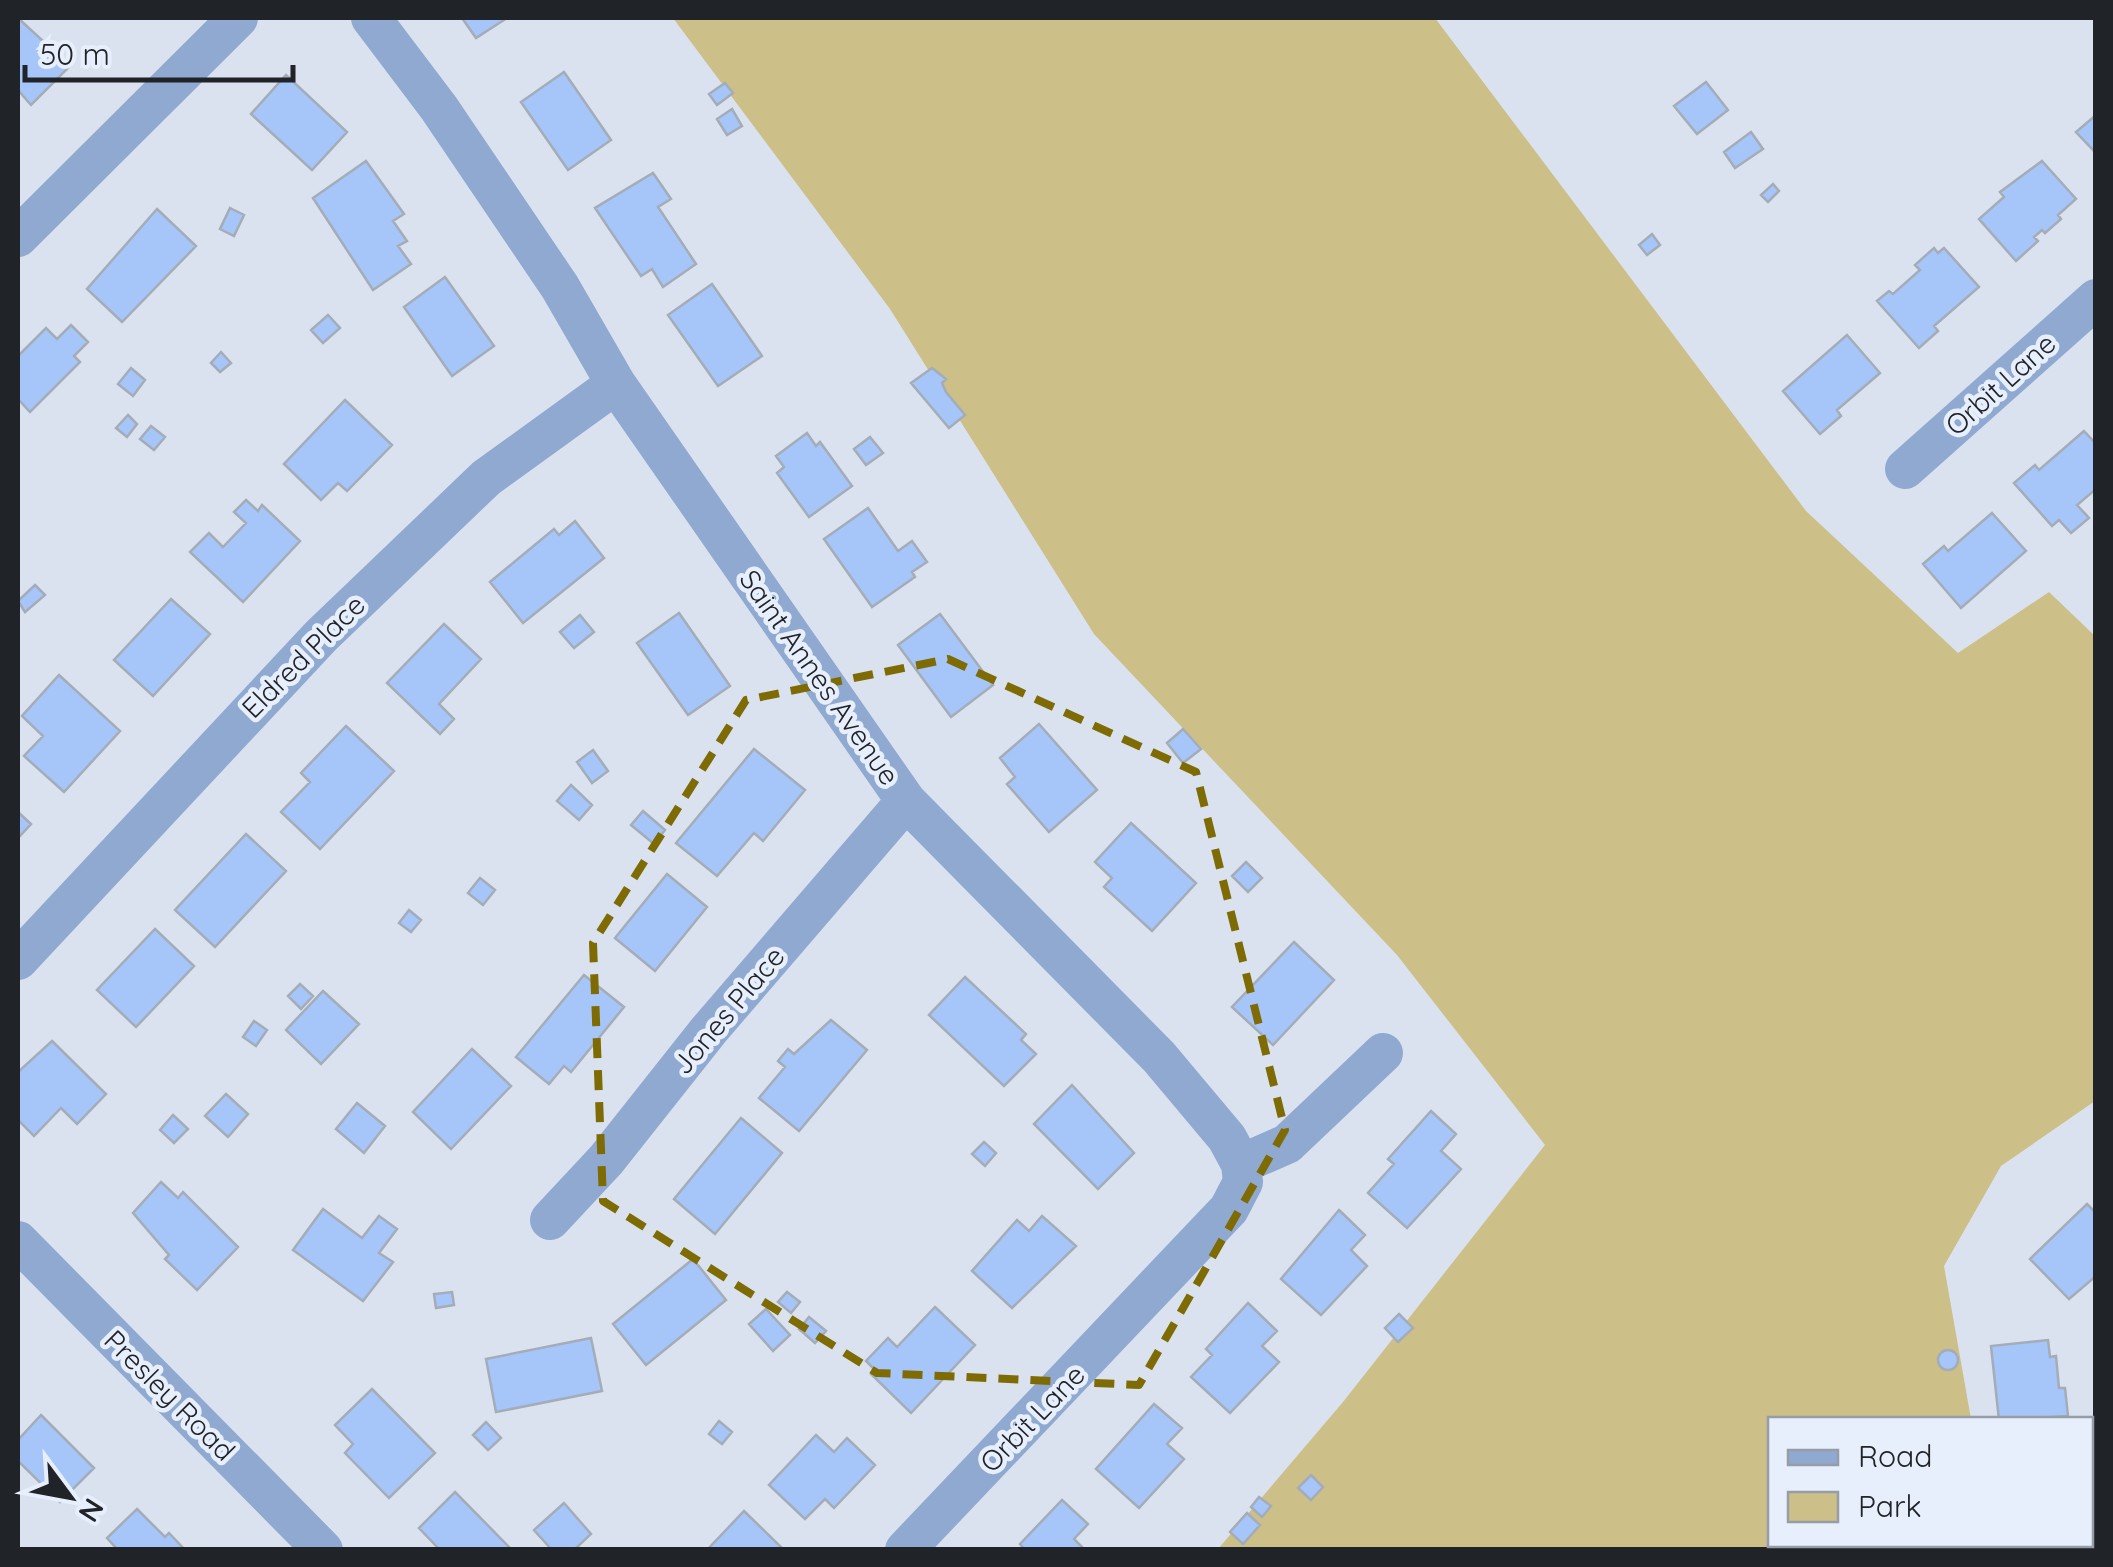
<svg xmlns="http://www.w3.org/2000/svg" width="2113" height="1567" font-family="Quicksand,sans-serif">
<rect width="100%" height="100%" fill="#dae2ef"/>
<path fill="#ccbf88" d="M673,18H1435L1806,511L1958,653L2049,592L2095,636V1101L2001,1166L1944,1266L1971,1419L1770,1420V1544H1993L1994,1549H1218L1343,1402L1545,1145L1397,955L1094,634L890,309Z"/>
<path fill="#a6c6fa" stroke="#a4acb8" stroke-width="2.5" d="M18,18L70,66L31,105L18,90Z
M462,18H507L476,38Z
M564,72L611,140L568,170L521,102Z
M286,75L347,132L312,170L251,114Z
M1706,82L1728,110L1697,134L1674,106Z
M725,83L733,93L717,105L709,94Z
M732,109L742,126L727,135L717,119Z
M2096,115V153L2076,132Z
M1751,132L1763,149L1735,168L1724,152Z
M366,161L404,214L393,221L407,241L398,246L411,264L373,290L313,198Z
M2042,161L2076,199L2058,215L2061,219L2045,233L2042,230L2034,237L2038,241L2016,261L1979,219L2004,197L2000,192Z
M653,173L671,199L658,207L696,264L663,287L652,269L641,276L595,208Z
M1773,184L1779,191L1768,202L1761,195Z
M230,208L244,215L234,236L220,229Z
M157,209L196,246L122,322L87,289Z
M1652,234L1660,245L1647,255L1639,245Z
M1934,248L1938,253L1944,248L1979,287L1934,326L1938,331L1919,348L1877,301L1889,291L1893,294L1920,270L1915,265Z
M445,277L494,346L452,376L404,307Z
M712,284L762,356L718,386L668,315Z
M328,315L340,328L323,343L311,330Z
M71,325L88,342L74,356L80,362L30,412L18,399V356L46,328L57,339Z
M1847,335L1880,373L1837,410L1841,416L1820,434L1783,391Z
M221,352L231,363L220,372L211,363Z
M131,368L145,380L133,396L118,384Z
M932,368L946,379L942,383L946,392L965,415L949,428L911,383Z
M345,400L392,445L347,491L338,483L321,500L284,464Z
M128,415L137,424L127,437L116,428Z
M151,426L165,437L154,450L140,439Z
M2084,431L2096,444V489L2077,505L2089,518L2071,533L2059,520L2052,526L2014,483L2035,465L2039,470Z
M807,433L816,446L820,442L852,486L809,517L777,473L784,467L776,456Z
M870,437L883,453L866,465L854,449Z
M246,500L258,511L262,505L300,541L243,602L190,552L209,533L223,547L246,523L234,512Z
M868,508L898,551L912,541L927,562L912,572L915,577L872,607L824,539Z
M1992,513L2026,551L1961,608L1923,564L1944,546L1948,551Z
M575,521L604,558L523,623L490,582L554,529L559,535Z
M35,585L45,595L25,612L18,601Z
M171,599L210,634L153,696L114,660Z
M679,613L730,686L688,715L637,643Z
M940,614L993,685L951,717L898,645Z
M580,615L594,632L574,648L560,632Z
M444,624L481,659L439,704L454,719L440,734L387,683Z
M59,675L120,731L64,792L24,756L43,736L22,716Z
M1039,724L1097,790L1049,832L1007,784L1015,777L1000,758Z
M346,726L394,771L320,849L281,812L310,782L301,773Z
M1183,729L1201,749L1183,763L1167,743Z
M754,749L805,790L763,841L754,833L717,876L676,843Z
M593,750L608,771L592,783L577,762Z
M571,785L592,805L579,820L557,801Z
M643,811L665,830L654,844L631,825Z
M18,812L31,824L18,838Z
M1131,823L1196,883L1152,931L1104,887L1112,878L1095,862Z
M246,834L286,871L215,947L175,910Z
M1246,862L1262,878L1248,892L1232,876Z
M667,874L707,907L655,971L615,938Z
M480,878L495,890L483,905L468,893Z
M409,910L421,920L411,932L399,923Z
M155,929L194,966L136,1027L97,990Z
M1294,942L1334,980L1273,1045L1232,1007Z
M584,975L624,1007L571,1072L564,1066L549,1084L516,1057Z
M965,977L1026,1034L1021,1040L1036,1054L1004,1086L929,1015Z
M300,984L313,996L301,1009L288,996Z
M323,991L359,1024L321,1064L286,1030Z
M831,1020L867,1050L799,1131L759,1098L785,1067L778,1061L788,1049L794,1054Z
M254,1021L267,1030L256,1046L243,1037Z
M52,1041L106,1094L77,1124L61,1108L34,1136L18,1120V1072Z
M472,1049L511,1086L451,1149L413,1112Z
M1072,1085L1134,1153L1098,1189L1034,1124Z
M226,1094L248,1114L228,1137L205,1116Z
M357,1103L385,1126L364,1153L336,1129Z
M1431,1111L1456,1134L1441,1151L1461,1169L1407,1228L1368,1193L1394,1164L1388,1159Z
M173,1115L188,1129L174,1143L160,1130Z
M741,1118L782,1153L715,1234L674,1199Z
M984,1142L996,1153L985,1166L972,1154Z
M161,1182L178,1198L183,1192L238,1247L197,1290L165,1259L169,1255L133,1213Z
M2087,1204L2096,1213V1276L2069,1299L2030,1259Z
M323,1209L362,1238L379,1216L397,1229L379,1253L393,1262L363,1301L293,1250Z
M1339,1210L1365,1235L1351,1250L1367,1266L1321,1315L1281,1279Z
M1042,1216L1076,1246L1012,1308L972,1271L1017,1220L1029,1231Z
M693,1259L726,1300L646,1365L613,1324Z
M452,1292L454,1305L436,1308L434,1294Z
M787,1292L800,1302L791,1313L778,1302Z
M1248,1303L1277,1331L1262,1346L1279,1362L1230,1413L1191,1377L1212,1355L1206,1349Z
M935,1307L975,1345L911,1413L871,1374L875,1370L866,1361L888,1338L897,1347Z
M766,1309L790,1335L773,1351L749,1324Z
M1399,1314L1413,1328L1398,1342L1385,1328Z
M809,1317L826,1331L815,1343L799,1329Z
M591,1338L602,1391L496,1412L486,1359Z
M2048,1340L2050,1357L2056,1356L2059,1388H2065L2068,1416L1999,1420L1991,1346Z
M1938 1360a10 10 0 1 1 20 0a10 10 0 1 1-20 0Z
M372,1389L435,1453L389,1498L345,1453L353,1444L335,1425Z
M1154,1404L1182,1428L1167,1444L1184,1459L1139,1508L1096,1469Z
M41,1415L94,1468L60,1502L18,1461V1440Z
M719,1421L732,1432L722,1444L709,1434Z
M486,1422L501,1438L488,1450L473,1435Z
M816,1435L834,1452L847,1438L875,1465L834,1508L825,1499L805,1519L769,1485Z
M1311,1475L1323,1487L1311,1500L1298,1488Z
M2090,1486L2096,1492V1539L2090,1544Z
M455,1492L512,1550H440L419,1528Z
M1259,1497L1271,1506L1262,1517L1251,1507Z
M1062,1500L1088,1524L1074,1539L1085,1550H1025L1020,1544Z
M564,1503L591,1534L574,1550H552L534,1530Z
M137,1509L165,1537L169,1533L185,1550H118L107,1538Z
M744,1511L784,1550H707Z
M1247,1513L1260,1525L1243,1544L1230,1532Z
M2059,1544H2090L2084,1550H2063Z"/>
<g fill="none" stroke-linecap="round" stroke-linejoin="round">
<path stroke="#90a9d0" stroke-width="40" d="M371,18L439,108L560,287L616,384L906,801L1159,1057L1227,1138L1241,1164L1243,1182L1229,1209L905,1550
M18,237L238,18
M1905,469L2096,299
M18,960L321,636L486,478L616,384
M1241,1164L1287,1144L1383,1053
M550,1220L606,1160L709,1030L906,801
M18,1241L323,1550"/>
</g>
<path fill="none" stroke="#7e6b04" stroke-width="8" stroke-dasharray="20 12" stroke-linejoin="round" d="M948,659L1196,772L1285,1130L1139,1385L877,1373L603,1201L593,943L746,700Z"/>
<g text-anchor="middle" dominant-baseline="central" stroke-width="9" stroke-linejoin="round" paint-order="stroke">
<g font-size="28" fill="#202327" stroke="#e7effc">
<text transform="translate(2000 384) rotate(-42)">Orbit Lane</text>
<text transform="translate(303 656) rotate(-45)">Eldred Place</text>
<text transform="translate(820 677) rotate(55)">Saint Annes Avenue</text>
<text transform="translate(728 1010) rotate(-50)">Jones Place</text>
<text transform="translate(170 1395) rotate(45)">Presley Road</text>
<text transform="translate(1032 1418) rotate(-46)">Orbit Lane</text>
</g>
</g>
<rect width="2113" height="1567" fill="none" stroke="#202327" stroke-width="40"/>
<rect x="1768" y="1417" width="325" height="130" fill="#e7effc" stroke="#979da7" stroke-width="2.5"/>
<rect x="1788" y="1450" width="50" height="15" fill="#90a9d0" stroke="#979da7" stroke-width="2.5"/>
<text x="1858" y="1467" font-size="30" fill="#202327">Road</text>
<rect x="1788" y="1492" width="50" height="30" fill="#ccbf88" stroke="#979da7" stroke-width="2.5"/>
<text x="1858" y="1517" font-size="30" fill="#202327">Park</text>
<g transform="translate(70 1497) rotate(122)" stroke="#e7effc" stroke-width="8" paint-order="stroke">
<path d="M0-8L18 38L0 25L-18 38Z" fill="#202327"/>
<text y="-15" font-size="28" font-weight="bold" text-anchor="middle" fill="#202327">N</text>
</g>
<path d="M25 65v15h268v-15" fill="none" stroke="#202327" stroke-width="5"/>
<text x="40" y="65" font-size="30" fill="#202327" stroke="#e7effc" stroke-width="8" paint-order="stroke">50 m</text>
</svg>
